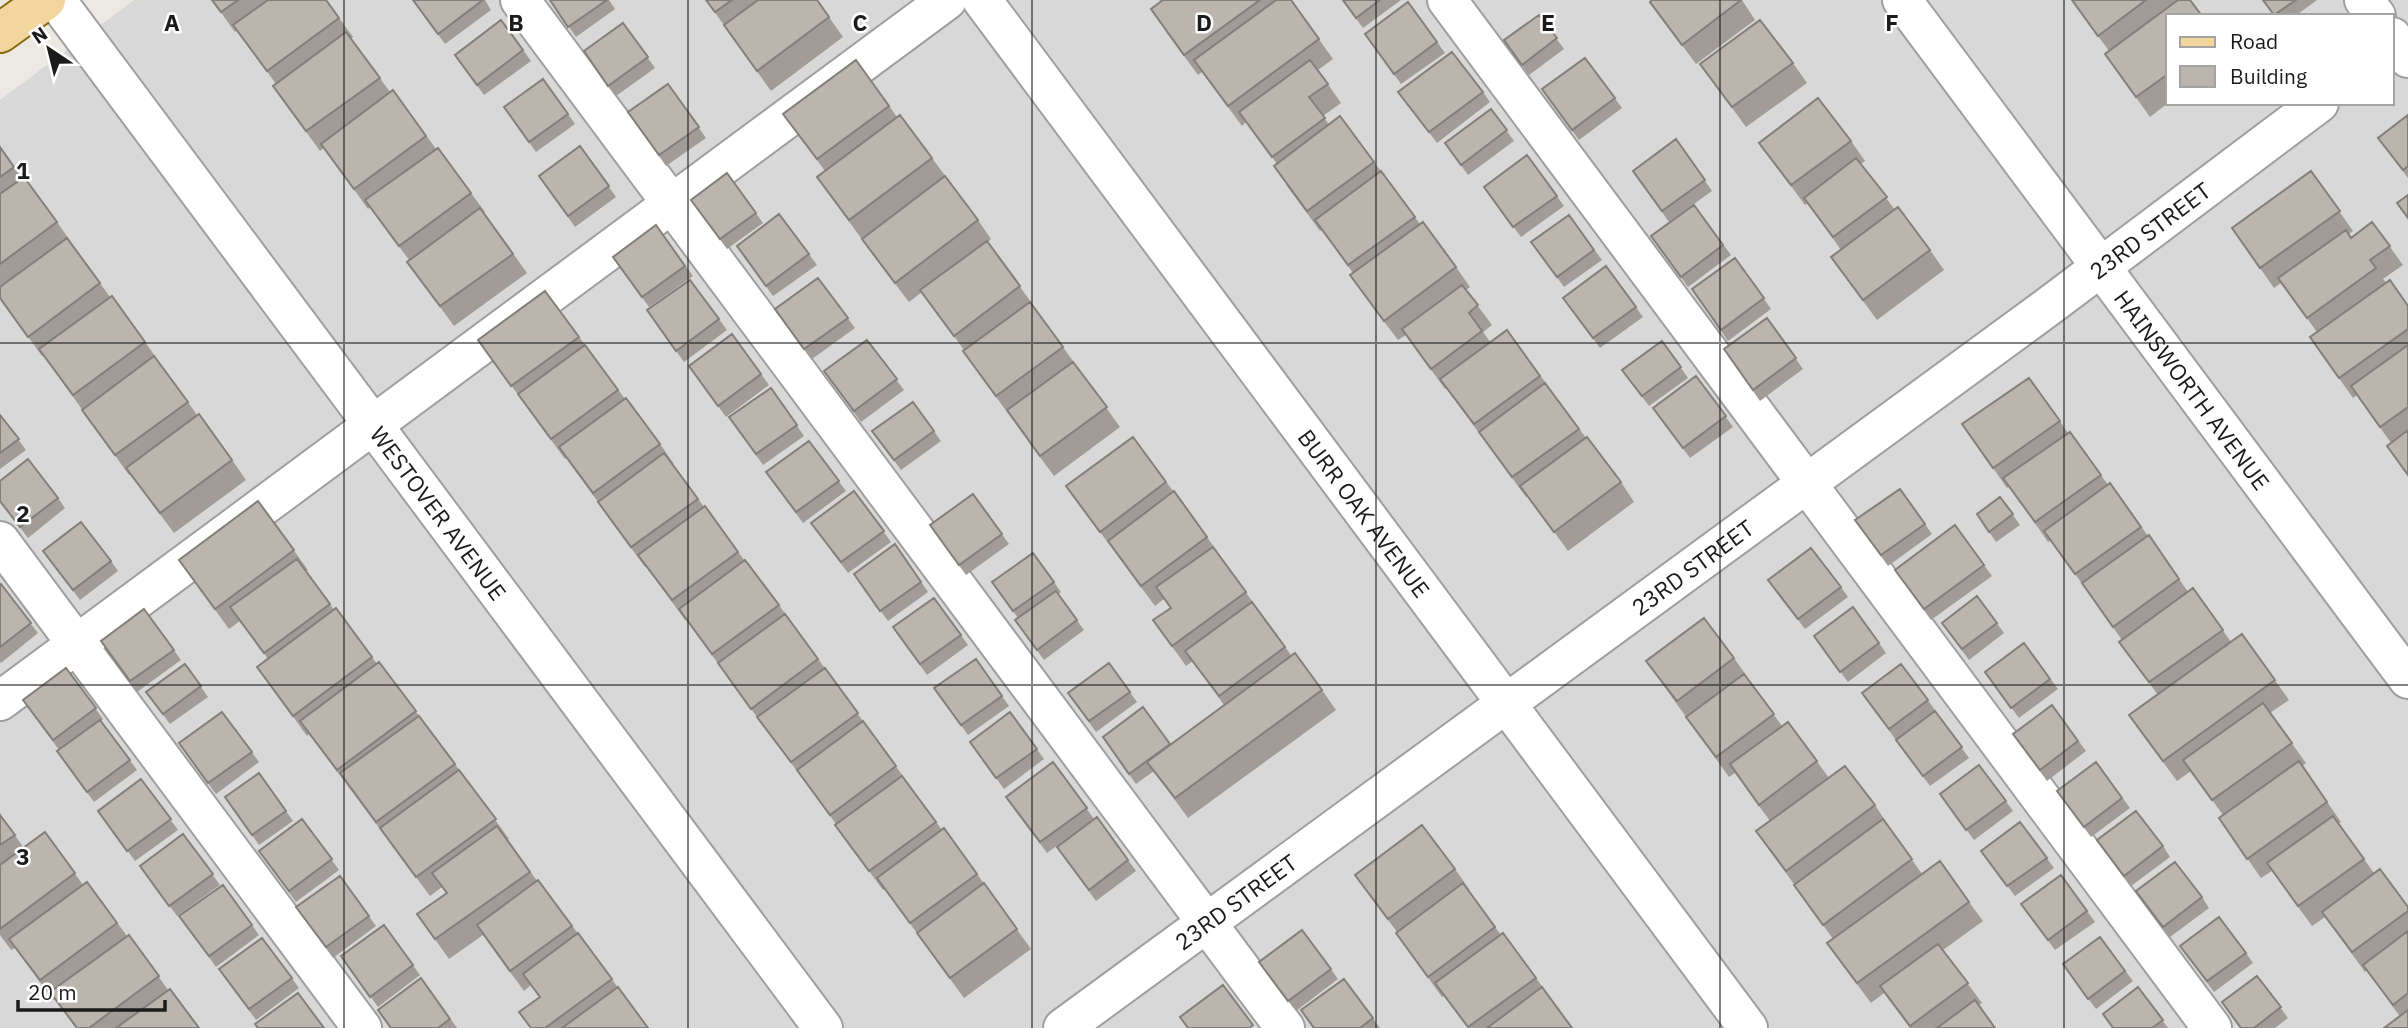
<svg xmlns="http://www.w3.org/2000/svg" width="2408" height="1028" font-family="'IBM Plex Sans',sans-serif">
<rect width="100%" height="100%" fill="#ebe9e1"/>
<path fill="#d9d8d8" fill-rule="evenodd" d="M134,0H2408V1028H0V100ZM2168,16H2392V103H2168Z"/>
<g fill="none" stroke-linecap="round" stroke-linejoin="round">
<defs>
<g id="minor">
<path id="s1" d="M56,0L823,1028"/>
<path d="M520,0L1285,1028"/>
<path id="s2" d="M982,0L1748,1028"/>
<path d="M1447,0L2212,1028"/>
<path id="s3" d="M1902,0L2408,679"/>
<path d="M2364,0L2376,16"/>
<path d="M2392,37L2408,58"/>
<path d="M0,541L362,1028"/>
<path d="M0,701L947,0"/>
<path id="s4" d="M1063,1028L2049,306L2319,103"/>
</g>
<path id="major" d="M0,33L46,0"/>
</defs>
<use href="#minor" stroke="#9f9f9f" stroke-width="42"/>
<use href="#major" stroke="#85680c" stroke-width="42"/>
<use href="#minor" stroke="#fff" stroke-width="38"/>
<use href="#major" stroke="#f3d69e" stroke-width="38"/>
</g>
<path fill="#a19c96" d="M212,0H326L353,37L351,39L390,92L393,90L436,149L471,193L485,212L484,213L527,273L454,326L421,281L407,262L409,260L370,207L368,209L324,148L320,151L273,86L276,84L237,30L235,32Z
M413,0H485L491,10L445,44Z
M550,0H609L615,9L576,37Z
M706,0H817L843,37L771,91Z
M1159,0H1291L1333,59L1318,70L1341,103L1323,116L1329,125L1340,116L1420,224L1456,267L1470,287L1466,290L1492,325L1483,332L1491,343L1507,330L1586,438L1621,482L1634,502L1568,551L1528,496L1526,497L1446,388L1445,389L1406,335L1398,340L1364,295L1353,273L1322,230L1320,231L1287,186L1277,164L1246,122L1242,126L1202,72L1198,75L1164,29L1161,2Z
M1342,0H1401L1363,28Z
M1742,0L1755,20L1696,64L1650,2Z
M2072,0H2190L2168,16V103L2150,117L2105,54L2109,51Z
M2262,0H2317L2295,16H2274Z
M1408,2L1445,53L1401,84L1365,34Z
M1539,15L1564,49L1529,75L1504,40Z
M501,20L531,61L484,95L455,55Z
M623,23L655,68L616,96L584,51Z
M1585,58L1622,108L1579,140L1542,89Z
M856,60L897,117L900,115L978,220L991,239L988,242L1120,427L1054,476L977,371L963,351L964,350L922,292L909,302L876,259L817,177L825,171L783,114Z
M1793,63L1807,83L1746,127L1700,64Z
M543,79L575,124L536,152L504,107Z
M668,84L706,138L666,166L628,112Z
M1483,92L1490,102L1437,143L1406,102Z
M1491,109L1514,141L1468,175L1445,143Z
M2408,115V178L2386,148Z
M1676,139L1712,191L1669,222L1633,171Z
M1851,141L1865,161L1861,164L1895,210L1930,250L1944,270L1877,320L1831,257L1841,250L1808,203L1805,205L1759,143Z
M580,146L616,197L575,227L539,176Z
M0,147L22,178L57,222L71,242H70L110,297L145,342L197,415L232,460L246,480L174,533L130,474L129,475L43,355L42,356L0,298Z
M1527,155L1564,206L1521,237L1484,187Z
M2311,171L2353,231L2349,234L2351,238L2372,222L2403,265L2383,279L2408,306V475L2391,443L2357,395L2353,398L2310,337L2317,332L2281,283L2274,288L2232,228Z
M727,173L763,223L727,249L691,200Z
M1694,205L1731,255L1688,287L1651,236Z
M779,214L817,265L773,296L737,246Z
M1569,215L1602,260L1564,287L1531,242Z
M656,225L693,276L649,307L613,257Z
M1735,258L1771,309L1728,341L1692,289Z
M1606,266L1643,317L1600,348L1563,298Z
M818,278L855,328L812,359L775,309Z
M690,280L727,330L684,362L647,310Z
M545,291L625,399L660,444L674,464H673L704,507L705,506L744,560L779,605L942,830L944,828L1031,949L964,998L885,889L883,890L849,844L836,824L732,683L686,619L685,620L646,566L645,567L612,522L598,502L566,458L565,459L478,340Z
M1767,318L1803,369L1760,401L1724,349Z
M732,334L769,385L726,417L689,366Z
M867,340L904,390L861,422L824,371Z
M1662,341L1688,378L1649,406L1622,370Z
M1696,376L1733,427L1690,458L1653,408Z
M2029,378L2068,433L2070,432L2108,485L2110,483L2148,536L2149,535L2188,592L2193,588L2231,642L2242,634L2289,700L2270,713L2306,763L2302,766L2341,822L2338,823L2374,873L2408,907V1028L2367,970L2365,972L2325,917L2312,926L2272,871L2261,878L2219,818L2223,815L2191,771L2177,781L2143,735L2158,695L2119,642L2122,640L2051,540L2048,542L2009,486L2007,488L1962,424Z
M771,388L804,436L763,465L729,417Z
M913,402L941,441L901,470L872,431Z
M0,415L26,450L0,469Z
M1133,437L1207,537L1221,557V558L1291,655L1322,690L1336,710L1188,818L1154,771L1136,784L1103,737L1170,745L1224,705L1193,661L1186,666L1153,620L1170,608L1164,599L1155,606L1080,505Z
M809,441L846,491L803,523L766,472Z
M1900,489L1932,534L1888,566L1855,520Z
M854,491L891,542L848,573L811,523Z
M973,494L1009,544L966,575L930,525Z
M2000,497L2020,525L1996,542L1977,514Z
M58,498L65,508L28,538L0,501Z
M258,501L308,570L306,571L334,610L336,608L377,664L379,662L455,764L509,839L508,840L537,881L538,880L648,1028H530L540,997L531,985L524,991L483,935L449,959L417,914L446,893L442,887L430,896L309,734L307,736L271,686L268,659L240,621L229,629L179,560Z
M1955,525L1992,576L1931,620L1895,570Z
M895,544L928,592L888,621L854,574Z
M1033,553L1061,592L1058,594L1084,630L1044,660L1015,620L1018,618L992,582Z
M51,561H111L118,571L80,600Z
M0,585L38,633L1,663L0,662Z
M1841,587L1848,597L1805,629L1776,590Z
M1977,596L2004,633L1969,660L1942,623Z
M934,598L968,645L927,675L893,627Z
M1853,607L1886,653L1848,682L1814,636Z
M144,609L181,660L137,692L101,641Z
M2024,643L2058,689L2019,718L1985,672Z
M1734,658L1748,678H1747L1782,726L1788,722L1829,778L1875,805L1888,825V826L1922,874L1969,902L1983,921L1943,950L1982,1003L1978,1005L1995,1028H1910L1884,993L1871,1003L1841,963L1827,943L1833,939L1756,831L1770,821L1735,773L1729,777L1646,661Z
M976,659L1009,706L968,735L934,688Z
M1109,663L1137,702L1096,732L1068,693Z
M185,664L208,697L170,724L146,692Z
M1901,664L1935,710L1896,740L1862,693Z
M66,668L103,719L101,721L137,770L94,802L57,751L59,750L23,700Z
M2052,705L2086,751L2047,781L2013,734Z
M1935,711L1969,758L1930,786L1896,740Z
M222,712L259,762L216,794L179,743Z
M1010,712L1044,759L1004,789L970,742Z
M1053,762L1094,819L1047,853L1006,797Z
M2096,762L2130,808L2091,837L2057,791Z
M1979,765L2013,811L1974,840L1940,794Z
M259,773L293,821L259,845L225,797Z
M141,779L178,830L135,861L98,811Z
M0,815L24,848L45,832L83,885L87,882L127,936L129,935L168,990L199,1028H76L55,999L53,1000L15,948L11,950L0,935Z
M1097,817L1136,871L1096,901L1057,847Z
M302,819L339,870L296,902L259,851Z
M2020,822L2054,868L2015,896L1981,851Z
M183,834L220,885L177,916L140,866Z
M2097,840L2163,846L2170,857L2131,886Z
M1455,869L1469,889L1468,890L1501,935L1536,978L1572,1028H1468L1444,996L1442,997L1396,933L1397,932L1355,875Z
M2061,875L2095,922L2055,950L2021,904Z
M340,876L376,926L333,958L296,907Z
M223,885L259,935L216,967L179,916Z
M2202,897L2209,908L2170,937L2143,901Z
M384,925L420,975L378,1007L341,956Z
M1302,930L1338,979L1296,1011L1266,973Z
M2100,937L2133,981L2096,1009L2063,964Z
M262,938L299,988L256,1020L219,969Z
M2246,953L2253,963L2214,992L2187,956Z
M2257,976L2288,1018L2275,1028H2241Z
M421,978L457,1028H391Z
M1344,979L1380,1028H1313Z
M2138,987L2168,1028H2113Z"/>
<path fill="#bbb5ae" stroke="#837f7a" stroke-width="2" d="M212,0H238L221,12Z
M268,0H326L339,18L267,71L233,25Z
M413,0H483L438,34Z
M550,0H607L568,27Z
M706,0H732L715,12Z
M758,0H817L829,17L757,71L724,25Z
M1163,0H1260L1184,55L1151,9Z
M1276,0H1291L1319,39L1228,106L1194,60Z
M1343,0H1380L1356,18Z
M1652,0H1741L1682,45L1650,2Z
M2072,0H2146L2098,36Z
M2178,0H2190L2202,16H2168V74L2136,97L2105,54Z
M2263,0H2296L2274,15Z
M1408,2L1437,42L1394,74L1365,34Z
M1539,15L1557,38L1522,65L1504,40Z
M501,20L523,50L477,85L455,55Z
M1760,20L1793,63L1732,107L1700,64Z
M623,23L648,57L608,86L584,51Z
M346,32L380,78L306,131L273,86Z
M1452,52L1483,92L1429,132L1398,92Z
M1585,58L1615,98L1572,130L1542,89Z
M856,60L889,106L817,159L783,114Z
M1310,60L1328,84L1309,97L1325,118L1272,157L1239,112Z
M543,79L568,114L529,142L504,107Z
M668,84L699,127L659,155L628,112Z
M393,90L426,136L354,189L321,144Z
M1818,98L1851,141L1791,185L1759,143Z
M1491,109L1507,130L1461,165L1445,143Z
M900,115L932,158L849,220L817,177Z
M2408,115V166L2403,170L2378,138Z
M1340,116L1374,162L1307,211L1274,166Z
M1676,139L1705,180L1662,211L1633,171Z
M580,146L609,186L568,216L539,176Z
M0,147L14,167L0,177Z
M438,148L471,193L399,246L365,200Z
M1527,155L1557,196L1513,227L1484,187Z
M1856,158L1887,197L1833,237L1804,198Z
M1381,171L1415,217L1348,265L1315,220Z
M2311,171L2340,211L2260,268L2232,228Z
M727,173L756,213L720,239L691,200Z
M945,176L978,220L895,283L862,239Z
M24,177L57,222L0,264V194Z
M2408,195V218L2397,203Z
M1694,205L1723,245L1681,277L1651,236Z
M1898,207L1930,250L1863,300L1831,257Z
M480,208L513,254L440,306L407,262Z
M779,214L809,254L766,286L737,246Z
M1569,215L1594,250L1557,277L1531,242Z
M1423,222L1456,267L1384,321L1350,275Z
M2372,222L2390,246L2370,260L2376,268L2307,318L2278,278L2346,230L2351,238Z
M656,225L685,266L642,297L613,257Z
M67,238L100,283L28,337L0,298V287Z
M987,241L1020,286L954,336L920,290Z
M1735,258L1764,298L1721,330L1692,289Z
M1606,266L1636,307L1593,338L1563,298Z
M818,278L848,318L804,349L775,309Z
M690,280L719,319L676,351L647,310Z
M2390,280L2408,306V329L2339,378L2310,337Z
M1462,285L1478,305L1469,313L1482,331L1431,369L1402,329Z
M545,291L579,337L511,386L478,340Z
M112,296L145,342L73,395L39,349Z
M1030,302L1063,347L996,396L963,351Z
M1767,318L1796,358L1753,390L1724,349Z
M1507,330L1540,376L1474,424L1440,379Z
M732,334L761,374L718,406L689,366Z
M867,340L897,379L854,411L824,371Z
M1662,341L1681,367L1642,396L1622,370Z
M585,345L618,390L551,439L518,394Z
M2408,345V407L2380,427L2351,386Z
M154,356L188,402L115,455L82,410Z
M1073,362L1107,407L1040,456L1007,410Z
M1696,376L1726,416L1683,448L1653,408Z
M2029,378L2060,421L1993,468L1962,424Z
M1545,383L1579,429L1512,477L1479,432Z
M771,388L797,425L756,454L729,417Z
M626,398L660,444L593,493L559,447Z
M913,402L934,431L894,460L872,431Z
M199,414L232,460L160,513L126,468Z
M0,415L19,439L0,453Z
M2408,430V475L2387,446Z
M2070,432L2101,475L2035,522L2003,478Z
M1133,437L1166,482L1100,532L1066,486Z
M1587,437L1621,482L1554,532L1520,486Z
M809,441L839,481L796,512L766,472Z
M664,453L698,499L631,547L598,502Z
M28,459L58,498L20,527L0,501V481Z
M2110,483L2141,527L2075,574L2044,531Z
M1900,489L1925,524L1881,555L1855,520Z
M854,491L884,531L841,562L811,523Z
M1174,491L1207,537L1141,586L1108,541Z
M973,494L1002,534L959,565L930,525Z
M2000,497L2013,514L1989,532L1977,514Z
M258,501L294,550L215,609L179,560Z
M705,506L738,552L672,600L638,555Z
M81,522L111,561L73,590L43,551Z
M1955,525L1984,565L1924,609L1895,570Z
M2149,535L2179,579L2113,627L2082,583Z
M895,544L921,582L880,611L854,574Z
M1213,547L1246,592L1172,646L1153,620L1171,608L1156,587Z
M1811,548L1841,587L1798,619L1768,580Z
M1033,553L1054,582L1013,611L992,582Z
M297,559L330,604L264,653L230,607Z
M745,560L779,605L712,654L679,609Z
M1,584L31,623L0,647V585Z
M2193,588L2223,630L2149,682L2119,642Z
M1056,591L1077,620L1037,650L1015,620Z
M1977,596L1997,623L1962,649L1942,623Z
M934,598L961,635L920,664L893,627Z
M1252,602L1285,647L1219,696L1185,651Z
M1853,607L1879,643L1840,672L1814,636Z
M336,608L372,657L293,716L257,667Z
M144,609L174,650L130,681L101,641Z
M785,614L818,659L751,709L718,663Z
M1704,618L1734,658L1677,701L1646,661Z
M2242,634L2275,680L2163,761L2129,715Z
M2024,643L2050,679L2011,708L1985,672Z
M1295,653L1322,690L1175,798L1147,762Z
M976,659L1002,696L961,725L934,688Z
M379,662L416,711L337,770L300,721Z
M1109,663L1130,692L1089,721L1068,693Z
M185,664L201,686L163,714L146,692Z
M1901,664L1928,700L1889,729L1862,693Z
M66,668L96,708L53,740L23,700Z
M825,668L858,713L791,762L757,717Z
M1744,674L1774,714L1716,757L1686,717Z
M2263,703L2292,743L2212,800L2183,760Z
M2052,705L2078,741L2040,770L2013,734Z
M1143,707L1170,744L1129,774L1103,737Z
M1935,711L1962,747L1923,776L1896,740Z
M222,712L252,752L208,783L179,743Z
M1010,712L1037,749L996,778L970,742Z
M419,716L455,764L376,822L340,773Z
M100,720L130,760L87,792L57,751Z
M863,721L896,766L830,815L797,770Z
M1788,722L1817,761L1759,805L1730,764Z
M2299,761L2327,802L2247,859L2219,818Z
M1053,762L1087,808L1040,842L1006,797Z
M2096,762L2122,798L2084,827L2057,791Z
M1979,765L2006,801L1966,830L1940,794Z
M1845,766L1875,805L1786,871L1756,831Z
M459,770L496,819L416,877L380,828Z
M259,773L286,811L252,835L225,797Z
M902,776L936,822L869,871L835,825Z
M141,779L171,819L127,851L98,811Z
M2136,811L2163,846L2124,876L2097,840Z
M0,815L15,835L0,845Z
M2333,816L2364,859L2298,906L2267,863Z
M1097,817L1128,860L1089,890L1057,847Z
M302,819L332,859L289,891L259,851Z
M1883,819L1912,859L1823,925L1794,885Z
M2020,822L2047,858L2007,886L1981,851Z
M1422,825L1455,869L1388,919L1355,875Z
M497,826L530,872L435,939L417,914L447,893L432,873Z
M944,828L977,874L910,923L877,878Z
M45,832L75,873L0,929V865Z
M183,834L213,874L169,906L140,866Z
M1940,861L1969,902L1857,983L1827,943Z
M2175,862L2202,897L2163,927L2136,891Z
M2380,869L2408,907V911L2352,952L2322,912Z
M2061,875L2087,911L2048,940L2021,904Z
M340,876L369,916L326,947L296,907Z
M538,880L572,926L510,971L477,925Z
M87,882L117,923L40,980L9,939Z
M984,883L1017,929L950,978L917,933Z
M1463,883L1495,927L1428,977L1396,933Z
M223,885L252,925L209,956L179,916Z
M2219,917L2246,953L2207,981L2180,946Z
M384,925L413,965L370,997L341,956Z
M1302,930L1331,969L1288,1001L1259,962Z
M2408,931V993L2393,1005L2363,965Z
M578,933L612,979L545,1028H531L519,1012L540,997L523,974Z
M1503,933L1536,978L1468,1027L1435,983Z
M129,935L159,976L89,1028H77L50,992Z
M2100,937L2125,971L2088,999L2063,964Z
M262,938L292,978L249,1009L219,969Z
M1938,944L1968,983L1910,1026L1880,986Z
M2257,976L2281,1007L2254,1028H2241L2222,1002Z
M421,978L450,1019L438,1028H391L378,1010Z
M1344,979L1373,1018L1360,1028H1314L1301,1010Z
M1223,985L1253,1025L1249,1028H1188L1180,1017Z
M618,987L648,1028H562Z
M1542,987L1572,1028H1487Z
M2138,987L2163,1020L2152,1028H2113L2103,1014Z
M170,989L199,1028H116Z
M298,993L324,1028H258L255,1024Z
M1975,1000L1995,1028H1937Z
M2408,1010V1028H2384Z"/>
<path fill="none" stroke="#1b1b1b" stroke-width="2" stroke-opacity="0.55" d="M344,0V1028M688,0V1028M1032,0V1028M1376,0V1028M1720,0V1028M2064,0V1028M0,343H2408M0,685H2408"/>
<g text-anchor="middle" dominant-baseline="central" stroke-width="5" stroke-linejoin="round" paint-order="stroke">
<g font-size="23" fill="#1b1b1b" stroke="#fff">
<text stroke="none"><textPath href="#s4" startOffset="1348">23RD STREET</textPath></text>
<text stroke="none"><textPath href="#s3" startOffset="486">HAINSWORTH AVENUE</textPath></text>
<text stroke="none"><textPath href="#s1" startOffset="640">WESTOVER AVENUE</textPath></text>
<text stroke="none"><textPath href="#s2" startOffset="640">BURR OAK AVENUE</textPath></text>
<text stroke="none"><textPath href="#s4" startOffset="780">23RD STREET</textPath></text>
<text stroke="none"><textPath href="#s4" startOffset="214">23RD STREET</textPath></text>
</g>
</g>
<g font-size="23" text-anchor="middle" font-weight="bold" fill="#1b1b1b" stroke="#fff" stroke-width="5" stroke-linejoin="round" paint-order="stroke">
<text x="172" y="31">A</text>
<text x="516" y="31">B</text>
<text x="860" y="31">C</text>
<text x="1204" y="31">D</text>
<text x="1548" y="31">E</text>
<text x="1892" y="31">F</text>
<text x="23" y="179">1</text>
<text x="23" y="522">2</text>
<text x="23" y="865">3</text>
</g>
<rect x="2166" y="14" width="228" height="91" fill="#ffffff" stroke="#a4a4a4" stroke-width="2"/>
<rect x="2180" y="37" width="35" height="10" fill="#f3d69e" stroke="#a4a4a4" stroke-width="2"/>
<text x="2230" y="49" font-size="21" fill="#1b1b1b">Road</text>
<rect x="2180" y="66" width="35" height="21" fill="#bbb5ae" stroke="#a4a4a4" stroke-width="2"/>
<text x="2230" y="84" font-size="21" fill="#1b1b1b">Building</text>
<g transform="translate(49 49) rotate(325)" stroke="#ffffff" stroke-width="5" paint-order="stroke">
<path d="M0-5L12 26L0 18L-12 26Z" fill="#1b1b1b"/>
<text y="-10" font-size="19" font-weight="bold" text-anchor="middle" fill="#1b1b1b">N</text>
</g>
<path d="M18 1000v10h147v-10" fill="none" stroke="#1b1b1b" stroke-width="3.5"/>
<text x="28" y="1000" font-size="21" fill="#1b1b1b" stroke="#ffffff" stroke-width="5" paint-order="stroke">20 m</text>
</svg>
